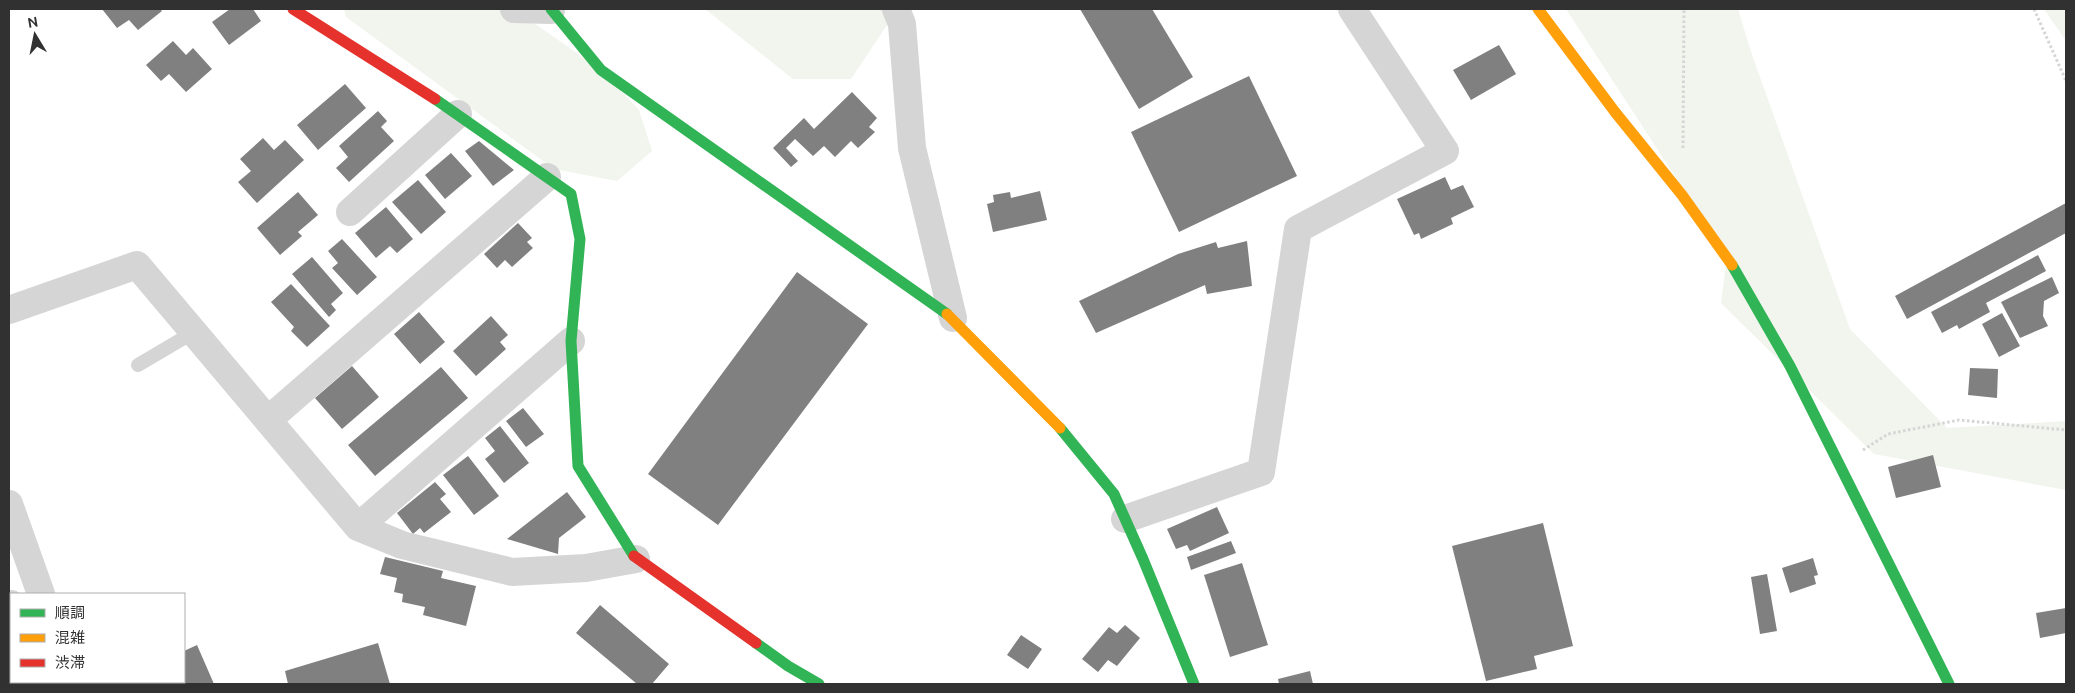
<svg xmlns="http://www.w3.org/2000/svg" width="2075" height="693" font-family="Ubuntu,'Noto Sans JP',sans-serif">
<rect width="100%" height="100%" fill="#fff"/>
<path fill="#f1f5ed" d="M344,9H514L601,70L639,110L652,151L617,181L554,169L346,17Z
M705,9H885L887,25L851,79H793Z
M1566,9H1738L1751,52L1850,329L1947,428L2066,421V490L1874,454L1721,303L1727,256Z
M2044,9H2066V41Z"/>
<path fill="#808080" d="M102,9H160L162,11L138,30L129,20L117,28Z
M230,9H253L261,21L229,45L212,22Z
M1080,9H1152L1193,77L1139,109Z
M173,41L186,55L193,48L212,69L186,92L169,74L161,81L146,65Z
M1499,45L1516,74L1471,100L1453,70Z
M1249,76L1297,176L1179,232L1131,132Z
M345,84L366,108L318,150L297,125Z
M852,92L877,118L869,127L875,132L858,148L851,141L835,157L824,146L813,156L795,139L786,148L798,161L791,167L773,148L804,118L814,129Z
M378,111L387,121L381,127L394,141L349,182L336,168L348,157L339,146Z
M263,138L274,150L285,140L304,160L257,203L238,182L251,171L240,159Z
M479,141L514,170L493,186L465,151Z
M451,153L472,176L445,199L425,175Z
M1445,177L1451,190L1463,185L1474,207L1451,218L1453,224L1421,239L1419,233L1414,235L1397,199Z
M418,180L446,212L421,234L392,202Z
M1040,191L1047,220L993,232L987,204L994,202L993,195L1010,192L1011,198Z
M298,192L318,215L298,232L302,236L280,255L257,228Z
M2066,203V233L1907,319L1895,296Z
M386,207L413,239L397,253L390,246L376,258L355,233Z
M518,223L532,238L527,242L533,248L512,267L505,260L497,268L484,254Z
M342,239L377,277L357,295L332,268L338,263L328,251Z
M1247,241L1252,286L1207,294L1205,285L1096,333L1079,301L1178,254L1216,242L1218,248Z
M2038,255L2046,271L1986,303L1990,312L1959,329L1957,325L1942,333L1931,312Z
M312,257L343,293L331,304L336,310L329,317L292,274Z
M797,272L868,324L718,525L648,474Z
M2052,277L2059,293L2044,301L2043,316L2048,326L2020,338L2001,302Z
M291,284L330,326L307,347L291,331L294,327L271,302Z
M419,312L445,342L420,364L394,334Z
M2002,313L2020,346L1999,357L1982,324Z
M491,316L508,335L500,342L506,349L476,376L453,351Z
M352,366L379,397L342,429L315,398Z
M441,367L468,398L375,476L348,445Z
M1970,368L1998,369L1997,398L1968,395Z
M523,408L544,434L526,447L506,421Z
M500,426L529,463L504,483L485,459L495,451L485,438Z
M1933,455L1941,487L1896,498L1888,467Z
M468,456L499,496L474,515L443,475Z
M435,482L446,494L440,499L451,512L424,533L420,528L413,534L397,513Z
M567,492L586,517L559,538L558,554L507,539Z
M1217,507L1229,533L1190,551L1187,545L1176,549L1167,529Z
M1543,523L1573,646L1534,656L1537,669L1486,681L1452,546Z
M1231,541L1236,553L1191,570L1187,557Z
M385,557L443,571L441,578L476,586L466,626L423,615L425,607L402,602L403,594L394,592L397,578L380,574Z
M1813,558L1818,575L1814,576L1816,584L1790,593L1782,568Z
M1242,563L1268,645L1230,657L1204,575Z
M1767,574L1777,631L1760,634L1751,577Z
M600,605L669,664L652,684H637L576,633Z
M2066,608V633L2040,638L2036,613Z
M1125,625L1140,638L1117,666L1108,660L1098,672L1082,659L1109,627L1117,633Z
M1021,635L1042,649L1028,669L1007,655Z
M378,643L390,684H288L285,671Z
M197,645L214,684H174L172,682H184V651Z
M1310,671L1313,684H1279L1278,679Z"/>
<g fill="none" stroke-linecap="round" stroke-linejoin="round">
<path stroke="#d5d5d5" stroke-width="3" stroke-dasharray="2.5 2.5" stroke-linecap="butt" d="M2034,9L2066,81
M1683,148L1684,9
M1863,450L1888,434L1959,420L2066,430"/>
<path stroke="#d5d5d5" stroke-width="14" d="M138,365L194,332"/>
<path stroke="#d5d5d5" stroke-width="28" d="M514,9L551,10
M896,9L902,24L912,148L953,318
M350,212L458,114
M9,310L137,265L358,527L402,545L512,572L586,568L636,559
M268,420L547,177
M9,504L41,594
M1125,519L1261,472L1298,229L1445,151L1352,9
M358,527L571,341
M9,604H11
M89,682L90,684"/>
<path stroke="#30b455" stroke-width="11" d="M551,9L601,70L947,314
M435,99L571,194L580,239L571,341L578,466L634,556
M1732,265L1790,366L1949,684
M1060,428L1114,494L1143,559L1194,684
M756,643L788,666L819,684"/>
<path stroke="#ff9f0a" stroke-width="11" d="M1538,9L1615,112L1682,195L1732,265
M947,314L1060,428"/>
<path stroke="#e5322d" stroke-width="11" d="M293,9L435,99
M634,556L756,643"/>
</g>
<rect width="2075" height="693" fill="none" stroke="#313131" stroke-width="20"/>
<rect x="10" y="593" width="175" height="90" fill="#ffffff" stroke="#adadad"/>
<rect x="20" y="609" width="25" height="8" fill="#30b455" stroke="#adadad"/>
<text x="55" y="618" font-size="15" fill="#313131">順調</text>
<rect x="20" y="634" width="25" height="8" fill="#ff9f0a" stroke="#adadad"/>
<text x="55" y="643" font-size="15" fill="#313131">混雑</text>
<rect x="20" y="659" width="25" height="8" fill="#e5322d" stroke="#adadad"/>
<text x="55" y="668" font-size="15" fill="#313131">渋滞</text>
<g transform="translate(35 35) rotate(350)" stroke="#ffffff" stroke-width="4" paint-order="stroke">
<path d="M0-4L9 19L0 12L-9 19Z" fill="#313131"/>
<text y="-8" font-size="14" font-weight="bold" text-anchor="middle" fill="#313131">N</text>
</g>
</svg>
